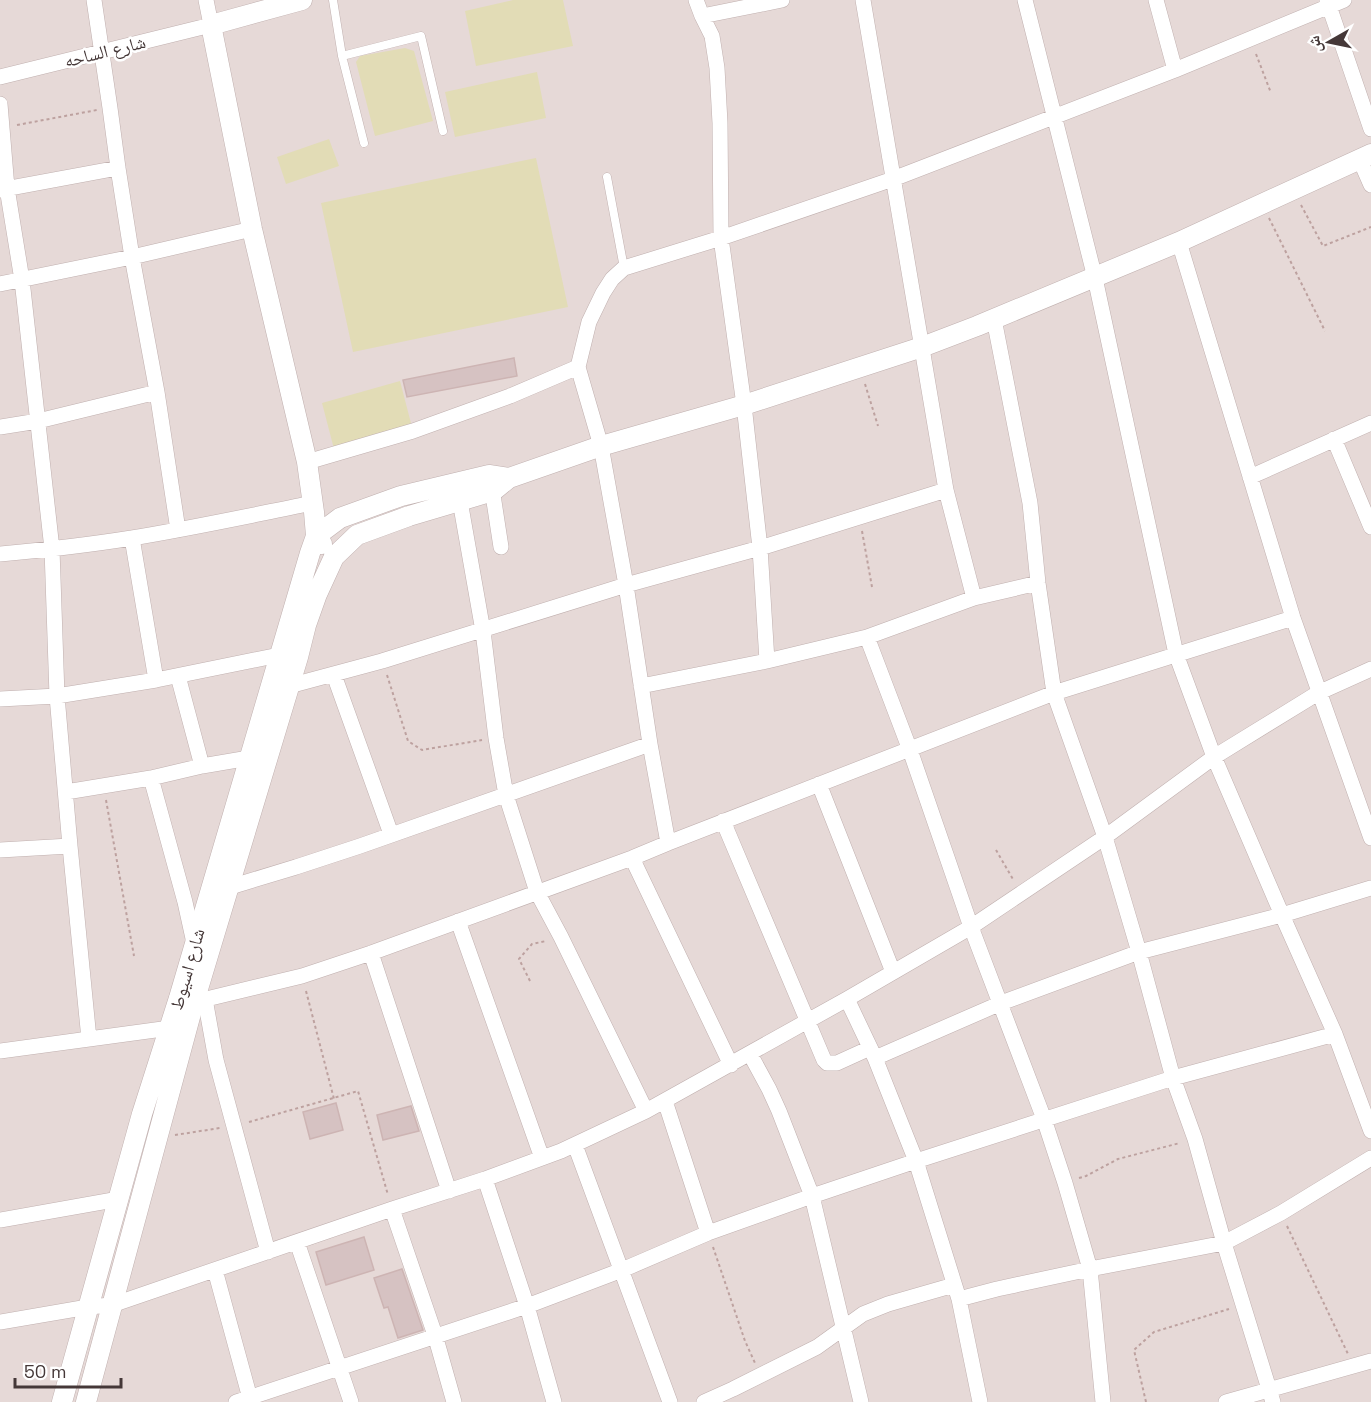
<svg xmlns="http://www.w3.org/2000/svg" width="1371" height="1402" font-family="'Space Grotesk','Noto Naskh Arabic',sans-serif">
<rect width="100%" height="100%" fill="#f2eae8"/>
<path fill="#e6d9d7" d="M0,0H1371V1402H0Z"/>
<path fill="#e2dcb6" d="M513,0H563L573,46L476,66L465,11Z
M405,48L414,51L433,121L375,136L356,62L360,56Z
M537,72L546,118L455,137L445,92Z
M329,139L339,166L286,184L277,157Z
M536,158L568,307L353,352L321,203Z
M400,381L412,427L334,449L322,403Z"/>
<path fill="#d6c2c2" stroke="#cdb4b3" stroke-width="1.5" d="M514,358L517,376L407,397L403,380Z
M336,1103L343,1130L310,1139L303,1112Z
M411,1106L419,1131L383,1140L377,1115Z
M364,1237L374,1270L326,1285L316,1252Z
M402,1269L423,1330L398,1338L388,1307L384,1308L374,1278Z"/>
<g fill="none" stroke-linecap="round" stroke-linejoin="round">
<defs>
<path id="service" d="M333,0L342,56L364,143
M342,56L421,36L443,131
M607,177L624,268"/>
<path id="minor" d="M94,0L110,108L118,168L132,257L157,392L178,530
M696,0L702,16L782,0
M863,0L946,490L974,598
M1025,0L1095,278L1176,654L1214,757L1282,915L1335,1034L1371,1131
M1156,0L1175,70
M1327,0L1371,129
M702,16L712,36L717,68L720,123L721,238L744,405L760,548L767,661
M0,77L211,25L206,0
M0,104L7,188L22,280L52,549L57,696L70,846L89,1039L170,1028
M1360,160L1371,185
M0,190L118,168
M1179,242L1293,618L1371,838
M0,284L132,257L252,229
M994,319L1030,503L1038,583L1054,693L1105,837L1139,952L1173,1078L1195,1139L1224,1243L1273,1402
M0,427L38,421L157,392
M1334,439L1371,527
M307,462L413,431L510,396L578,367
M1250,477L1371,423
M491,482L501,547
M460,501L483,631L496,738L506,795L537,892L561,937L646,1111
M132,538L156,680
M0,554C44,550 88,545 132,538C193,528 253,515 313,503
M867,637L910,750L971,927L1044,1119L1065,1183L1090,1269L1103,1402
M334,675L391,834
M178,676L202,766
M289,686L382,661L626,585L760,548L946,490
M641,686L767,661L867,637L974,598L1038,583
M0,699L57,696L156,680L279,655
M151,778L185,902L194,943
M819,784L893,972
M66,792L151,778L202,766L249,758
M723,821L824,1060L827,1063H837L870,1048
M668,843L650,744L626,585L601,446L578,367L589,322L603,293L612,279L624,268L721,238L893,179L1175,70L1344,0
M0,850L70,846
M632,858L731,1065
M230,887L296,867L360,846L650,744
M458,921L542,1158
M371,953L449,1191
M205,999L216,1060L268,1252
M847,999L875,1058L916,1161L959,1299L980,1402
M194,1002L302,976L371,953L632,858L668,843L1054,693L1293,618
M0,1051L89,1039
M750,1054L769,1089L779,1111L812,1196L861,1402
M875,1058L1001,1003L1139,952L1282,915L1371,888
M665,1101L708,1233
M575,1145L670,1402
M485,1179L527,1306L554,1402
M392,1209L435,1335L454,1402
M0,1220L119,1199
M297,1242L351,1402
M215,1270L251,1402
M959,1299L997,1289L1090,1269L1224,1243L1281,1213L1371,1158
M0,1322L88,1307L112,1305L392,1209L485,1179L561,1151L646,1111L847,999L971,927L1105,837L1214,757L1318,693L1371,669
M236,1402L527,1306L622,1270L708,1233L812,1196L916,1161L1173,1078L1335,1034
M704,1402L733,1389L817,1347L863,1314L888,1304L954,1285
M1226,1402L1371,1361"/>
<path id="tertiary" d="M302,0L211,25L252,229L307,462L314,512L316,536L322,544
M62,1402L142,1114L179,998L310,553L316,536L340,518L401,496L489,475L509,478
M86,1402L194,1002L298,657L306,625L317,594L334,557L357,535L409,516L493,491L509,478L601,446L744,405L922,347L977,326L1179,242L1371,154"/>
</defs>
<use href="#service" stroke="#c0b0af" stroke-width="9"/>
<use href="#minor" stroke="#c0b0af" stroke-width="16"/>
<use href="#tertiary" stroke="#c0b0af" stroke-width="21"/>
<path stroke="#bda19f" stroke-width="2" stroke-dasharray="3 3" stroke-linecap="butt" d="M1256,54L1271,93
M17,125L97,110
M1301,205L1323,246L1371,227
M1269,218L1325,331
M865,384L878,426
M862,531L872,587
M387,675L408,741L422,750L482,740
M106,800L134,956
M996,850L1014,881
M530,981L519,959L532,944L546,941
M306,991L334,1099
M249,1122L358,1091L388,1195
M175,1135L220,1128
M1079,1178L1086,1176L1118,1159L1180,1143
M1287,1226L1348,1354
M713,1247L745,1341L755,1363
M1146,1402L1134,1350L1154,1332L1229,1309"/>
<use href="#service" stroke="#fff" stroke-width="8"/>
<use href="#minor" stroke="#fff" stroke-width="15"/>
<use href="#tertiary" stroke="#fff" stroke-width="20"/>
</g>
<g text-anchor="middle" dominant-baseline="central" stroke-width="5" stroke-linejoin="round" paint-order="stroke">
<g font-size="18" fill="#453838" stroke="#fff">
<text transform="translate(105 51) rotate(-14)">شارع الساحه</text>
<text transform="translate(187 969) rotate(-74)">شارع اسيوط</text>
</g>
</g>
<g transform="translate(1329 42) rotate(261)" stroke="#ffffff" stroke-width="4.5" paint-order="stroke">
<path d="M0-4.5L10 22L0 15L-10 22Z" fill="#453838"/>
<text y="-9" font-size="16" font-weight="bold" text-anchor="middle" fill="#453838">ش</text>
</g>
<path d="M15 1378v9h106v-9" fill="none" stroke="#453838" stroke-width="3"/>
<text x="24" y="1378" font-size="18" fill="#453838" stroke="#ffffff" stroke-width="4.5" paint-order="stroke">50 m</text>
</svg>
